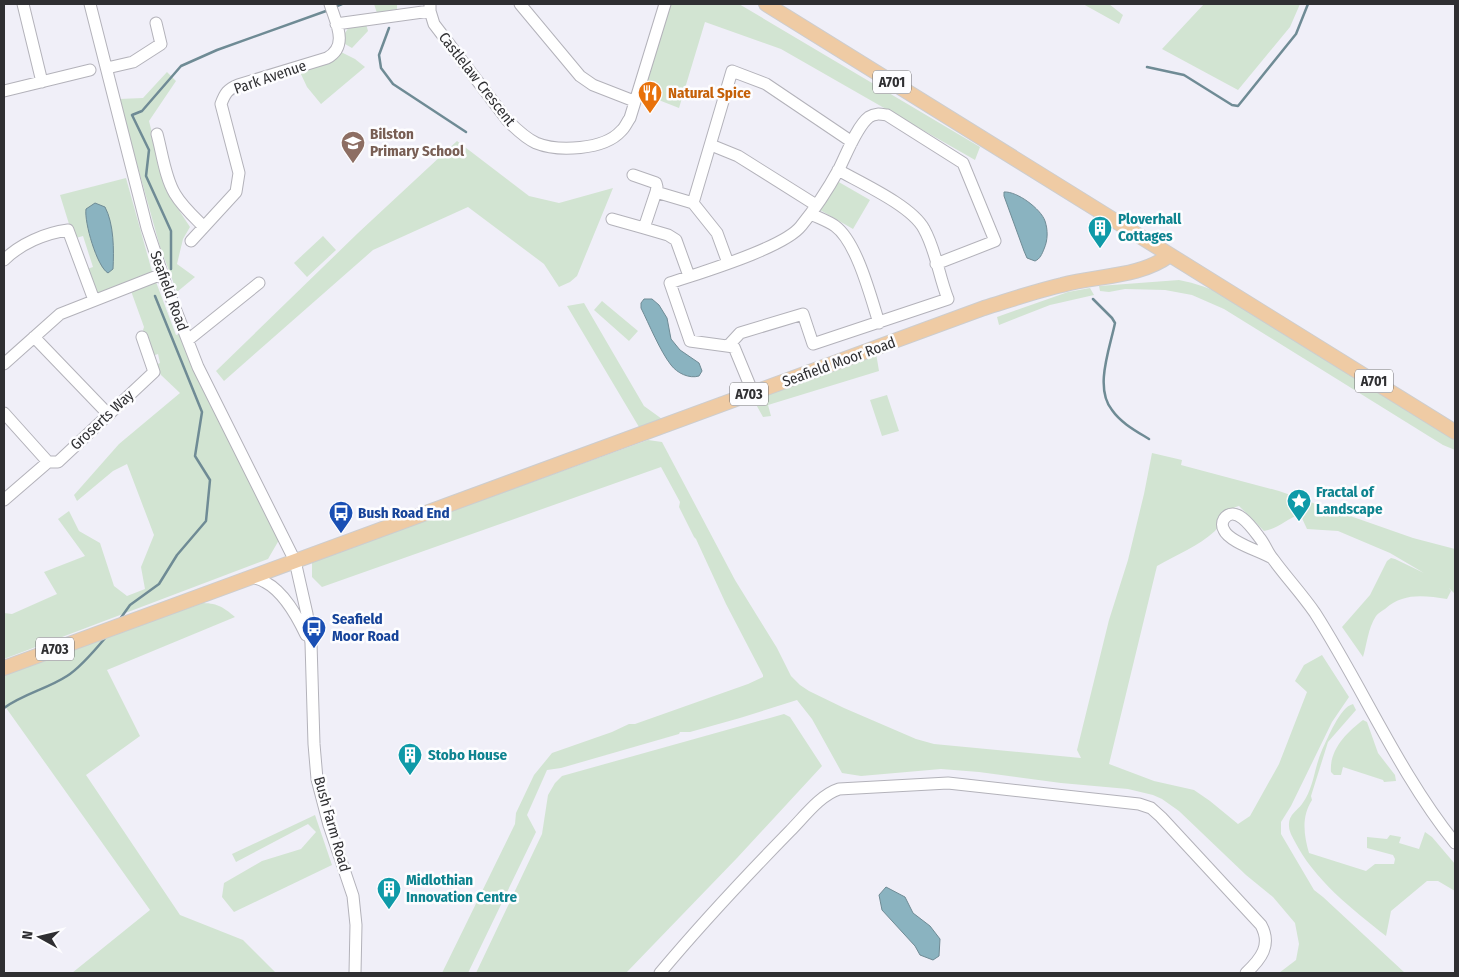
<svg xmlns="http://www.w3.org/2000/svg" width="1459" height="977" font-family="'Fira Sans Condensed',sans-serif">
<rect width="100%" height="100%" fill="#f0eff8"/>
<path fill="#d2e4d2" d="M374,4H397V9L377,13Z
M669,4H739L980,147L975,160L781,49L705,22L679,108L651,97L638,104Z
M1083,4H1109L1123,15L1119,24Z
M1204,4H1300L1290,27L1238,90L1162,49Z
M366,24L368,31L352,48L345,44L343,36L349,27Z
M341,52L355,59L365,67L321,104L307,87L300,72L326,64Z
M167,72L176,81L149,121L167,192L190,227L183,239L177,264L195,277L177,292L160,247L119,99L143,98Z
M457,141L529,196L559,203L613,188L577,276L570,282L559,287L544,264L468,207L373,250L224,381L216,371L358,233Z
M126,178L153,275L97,294L87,269L93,267L83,236L76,238L71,224H69L60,195Z
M837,181L870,200L853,229L820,210Z
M323,236L336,250L307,277L294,263Z
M1179,280C1237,291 1288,335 1336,366C1373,391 1412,413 1450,437L1455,441V450L1443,445L1224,309L1192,295L1165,290L1125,289L1109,292L1100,291L1099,286Z
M156,282L176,335L179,334L279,540L268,559L4,659V613L12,614L57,594L44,572L85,556L58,519L69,511L79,531L100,543L114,586L127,596L145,589L141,567L154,535L127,464L113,471L77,501L74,495L119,444L180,393L161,375L155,365L160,363L158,354L152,356L143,330L144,327L131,291Z
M1090,288L1094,295L1050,305L999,325L997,317L1068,292Z
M602,301L638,331L629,341L594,310Z
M584,303L644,406L662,419L639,427L567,306Z
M876,353L879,371L768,405L771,416L763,417L753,399Z
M887,395L899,431L882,436L870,400Z
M648,440L662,442L735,580L777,648L791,676L800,685L809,691L844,708L916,739L934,744L1081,758L1077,750L1109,620L1128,560L1144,494L1152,453L1182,460L1181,465L1279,491L1413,538L1455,549V594L1449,588L1451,591L1447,599C1425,596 1404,592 1385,609C1382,611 1378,613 1376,616C1368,628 1367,644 1363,657L1342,627L1370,595L1387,561L1391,558L1395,559L1424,573L1390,553L1338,531L1307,529L1300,514C1287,519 1277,529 1264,531L1239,506C1224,510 1224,521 1215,531C1199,546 1176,555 1157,566L1109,764L1154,781L1194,790L1210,801L1238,824L1250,816L1279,764L1307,692L1295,681L1304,665L1322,655L1349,697L1332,722L1291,806L1281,822V834L1314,890L1323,897L1405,973H1279L1296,960L1299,944L1295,923L1273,897L1246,875L1179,811L1162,799L1153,795L1128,789L1061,783L979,772L941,769L861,776L842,773L812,719L797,700L740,718L690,732H680L679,734L561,768L547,770L527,815L536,832L468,973H442L515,824L516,813L534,775L552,753L612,732L629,724H635L748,684L763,677V675L726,604L696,539L694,537L679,507L680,502L661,467L322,587L312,577V562Z
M200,603C217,603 222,606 235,617L107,670L140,736L86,775L180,915L243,940L276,973H72L150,910L4,705V675Z
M1353,704L1356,710L1328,742L1311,796L1312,800C1301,817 1304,835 1309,853L1366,871L1375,864H1394L1395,859L1393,855L1367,848V837L1387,839L1390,835L1401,837L1399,843L1419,849L1425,832L1432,837L1455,864V891L1438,881H1427L1391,911L1386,936C1352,909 1314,880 1294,840C1292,836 1289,831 1289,826C1288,815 1297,811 1302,804C1314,788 1314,768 1322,750C1328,738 1340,707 1353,704Z
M784,714L790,717L822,766L737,858L626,973H476L542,834L548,795L555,783L562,776Z
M1363,720L1367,722L1378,753L1395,775L1396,781L1384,782L1383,780L1343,767L1341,775H1334L1331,772C1329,750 1347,732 1363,720Z
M315,815L332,865L234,912L222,897L224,883L262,861L301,849L316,832L308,824L236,862L232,854Z"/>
<path fill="#8ab3c0" stroke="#6f8b95" d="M1004,192C1017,191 1041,209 1045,221C1048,230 1048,240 1044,249C1042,254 1040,259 1035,261L1027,258L1024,251L1004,196Z
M95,203L105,207C114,224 114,250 113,269L108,273C97,267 84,222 86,209Z
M644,299H652L659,305L667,318L671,339L680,350L699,363L702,371L699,376C689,379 677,373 671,365C660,351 649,324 641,308V303Z
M886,887L905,897L913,913L930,926L940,939L939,956L933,960L920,955L915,946L882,910L879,895Z"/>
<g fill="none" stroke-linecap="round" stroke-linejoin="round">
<path stroke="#6f8b95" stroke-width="2.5" d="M337,6L342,4
M389,28L379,55L381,68L393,84L466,132
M1147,67L1184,75L1232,105L1238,106L1296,34L1308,4
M171,269V231L146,176L149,150L132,115L142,111L181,66L217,50L326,11
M1093,299L1112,318L1115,323C1110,348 1094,388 1112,410C1121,423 1136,431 1149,439
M120,619L130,605L159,584L177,555L206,521L210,480L195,456L202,412L155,296
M4,708C23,694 47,689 67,676C80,668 96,649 106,637"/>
<defs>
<path id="minor" d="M23,4L42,82
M90,4L147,228L166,285L198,367L295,561L307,614L311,643L314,744L317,779L329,825L353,896L356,925L355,973
M430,4V11L434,24L508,121C516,129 525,138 536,143C558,152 604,150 621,131C625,128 627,122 630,118L665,4
M520,4L580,76L593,85L634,101
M336,24L430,11
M107,68L133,62L161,44L156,23
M4,91L90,70
M157,134C162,152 165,178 175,194C182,206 193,216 203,226
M711,145L738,156L816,205
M633,175L656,183L657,187L656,192
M693,203L732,71L766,84L852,142
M811,214C819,218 828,221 835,226C857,242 871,298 879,323
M612,219L644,228
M191,241L236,192L239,173L221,104C225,93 228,89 238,85L327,58C349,46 336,23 330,4
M4,260C20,244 45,233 68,230L94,300
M689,276L676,240L668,235L644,228L656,192L693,203L717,233L728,263
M34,337L109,415
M188,340L259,283
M728,346L740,333L803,314L813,344L948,299C939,277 936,250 924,229C912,206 861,183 838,170
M4,364L60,314L162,274
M753,393L734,347L690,341L670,283C699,273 784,248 801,226C815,209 828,189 839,169C846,155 857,126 869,117C875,113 880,114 887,115L963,163L995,241L936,264
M4,413L48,462
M48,462H58L154,372L142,337
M4,500L48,462
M1272,558C1260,551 1229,542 1224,530C1222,527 1222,522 1224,519C1235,503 1253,529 1259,537C1265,544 1267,552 1273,559C1286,577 1302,594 1315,613C1363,688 1399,773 1455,843
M250,577C255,578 261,579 265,582C284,592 297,616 306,635
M660,973C701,924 745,877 790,831C804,817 820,795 839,789L948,783L1139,804L1151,808L1161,817L1261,925C1272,945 1261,959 1246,973"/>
<path id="major" d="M766,4L1455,432
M4,668L984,308C1010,300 1036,291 1062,285C1098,275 1139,278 1170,255"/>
</defs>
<use href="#minor" stroke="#b3b2ba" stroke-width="13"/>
<use href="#major" stroke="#cdcdce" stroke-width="16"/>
<use href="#minor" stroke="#fff" stroke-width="11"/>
<use href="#major" stroke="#efcba4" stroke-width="14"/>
</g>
<defs>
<symbol id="restaurant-pin" viewBox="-11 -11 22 30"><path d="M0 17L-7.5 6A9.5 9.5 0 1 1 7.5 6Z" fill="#e8710a" stroke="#fdfdff"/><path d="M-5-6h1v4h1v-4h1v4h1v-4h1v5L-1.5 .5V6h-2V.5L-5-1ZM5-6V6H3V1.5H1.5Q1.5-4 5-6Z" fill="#fff"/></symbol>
<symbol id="school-pin" viewBox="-11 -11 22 30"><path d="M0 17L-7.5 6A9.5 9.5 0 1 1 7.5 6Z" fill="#8d6e63" stroke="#fdfdff"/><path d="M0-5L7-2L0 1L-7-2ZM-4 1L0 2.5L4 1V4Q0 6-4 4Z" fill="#fff"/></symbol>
<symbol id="building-pin" viewBox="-11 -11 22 30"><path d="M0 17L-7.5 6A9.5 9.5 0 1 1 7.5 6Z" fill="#0f9aa8" stroke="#fdfdff"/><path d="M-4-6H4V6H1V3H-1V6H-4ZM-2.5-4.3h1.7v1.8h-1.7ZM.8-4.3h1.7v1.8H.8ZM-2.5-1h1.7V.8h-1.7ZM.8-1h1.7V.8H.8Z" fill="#fff"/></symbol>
<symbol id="sight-pin" viewBox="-11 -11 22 30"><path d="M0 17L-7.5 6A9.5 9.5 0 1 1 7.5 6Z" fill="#0f9aa8" stroke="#fdfdff"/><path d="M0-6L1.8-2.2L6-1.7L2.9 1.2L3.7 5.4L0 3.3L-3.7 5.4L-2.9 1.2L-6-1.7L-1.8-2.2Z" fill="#fff"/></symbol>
<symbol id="bus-pin" viewBox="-11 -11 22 30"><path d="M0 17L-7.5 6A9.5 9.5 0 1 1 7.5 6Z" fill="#1a4fb4" stroke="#fdfdff"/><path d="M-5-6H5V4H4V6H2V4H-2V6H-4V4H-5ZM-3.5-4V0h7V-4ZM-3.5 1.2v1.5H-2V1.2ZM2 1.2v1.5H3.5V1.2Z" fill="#fff"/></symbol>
</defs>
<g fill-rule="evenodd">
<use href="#restaurant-pin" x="636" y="79" width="28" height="38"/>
<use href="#school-pin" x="339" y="129" width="28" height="38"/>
<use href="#building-pin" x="1086" y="214" width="28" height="38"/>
<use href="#sight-pin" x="1285" y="487" width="28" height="38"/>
<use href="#bus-pin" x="327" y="499" width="28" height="38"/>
<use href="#bus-pin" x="300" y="614" width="28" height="38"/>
<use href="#building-pin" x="396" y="741" width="28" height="38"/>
<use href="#building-pin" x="375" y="875" width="28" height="38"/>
</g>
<g text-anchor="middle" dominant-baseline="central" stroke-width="5" stroke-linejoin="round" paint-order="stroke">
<g fill="#fdfdff" stroke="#6d6d70" stroke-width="1">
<rect x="873" y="70.5" width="38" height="23" rx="4"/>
<rect x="1355" y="369.5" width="38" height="23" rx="4"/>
<rect x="730" y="382.5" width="38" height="23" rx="4"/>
<rect x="36" y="637.5" width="38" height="23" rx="4"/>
</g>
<g font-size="14" font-weight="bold" fill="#2f2f32">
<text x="892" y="82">A701</text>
<text x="1374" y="381">A701</text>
<text x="749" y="394">A703</text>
<text x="55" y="649">A703</text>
</g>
<g font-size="15" fill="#2f2f32" stroke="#fdfdff">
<text transform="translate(270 77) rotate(-19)">Park Avenue</text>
<text transform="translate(477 79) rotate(52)">Castlelaw Crescent</text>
<text transform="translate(169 291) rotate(70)">Seafield Road</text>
<text transform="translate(839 362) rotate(-20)">Seafield Moor Road</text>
<text transform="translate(102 420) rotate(-43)">Groserts Way</text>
<text transform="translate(332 824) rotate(74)">Bush Farm Road</text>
</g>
<g font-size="15" font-weight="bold" fill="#c56008" stroke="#fdfdff" text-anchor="start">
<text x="668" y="93">Natural Spice</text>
</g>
<g font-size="15" font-weight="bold" fill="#785e54" stroke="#fdfdff" text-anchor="start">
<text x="370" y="134">Bilston<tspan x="370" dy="17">Primary School</tspan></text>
</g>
<g font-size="15" font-weight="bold" fill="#0d838f" stroke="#fdfdff" text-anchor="start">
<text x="1118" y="219">Ploverhall<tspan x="1118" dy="17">Cottages</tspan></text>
<text x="1316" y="492">Fractal of<tspan x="1316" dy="17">Landscape</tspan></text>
<text x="428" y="755">Stobo House</text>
<text x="406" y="880">Midlothian<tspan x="406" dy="17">Innovation Centre</tspan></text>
</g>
<g font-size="15" font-weight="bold" fill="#164399" stroke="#fdfdff" text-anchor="start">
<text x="358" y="513">Bush Road End</text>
<text x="332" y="619">Seafield<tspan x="332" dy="17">Moor Road</tspan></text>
</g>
</g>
<rect width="1459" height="977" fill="none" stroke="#2f2f32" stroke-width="10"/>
<g transform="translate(40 937) rotate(278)" stroke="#fdfdff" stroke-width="4" paint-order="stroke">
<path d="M0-4L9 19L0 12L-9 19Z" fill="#2f2f32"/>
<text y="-8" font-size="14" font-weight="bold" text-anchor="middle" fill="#2f2f32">N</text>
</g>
</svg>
